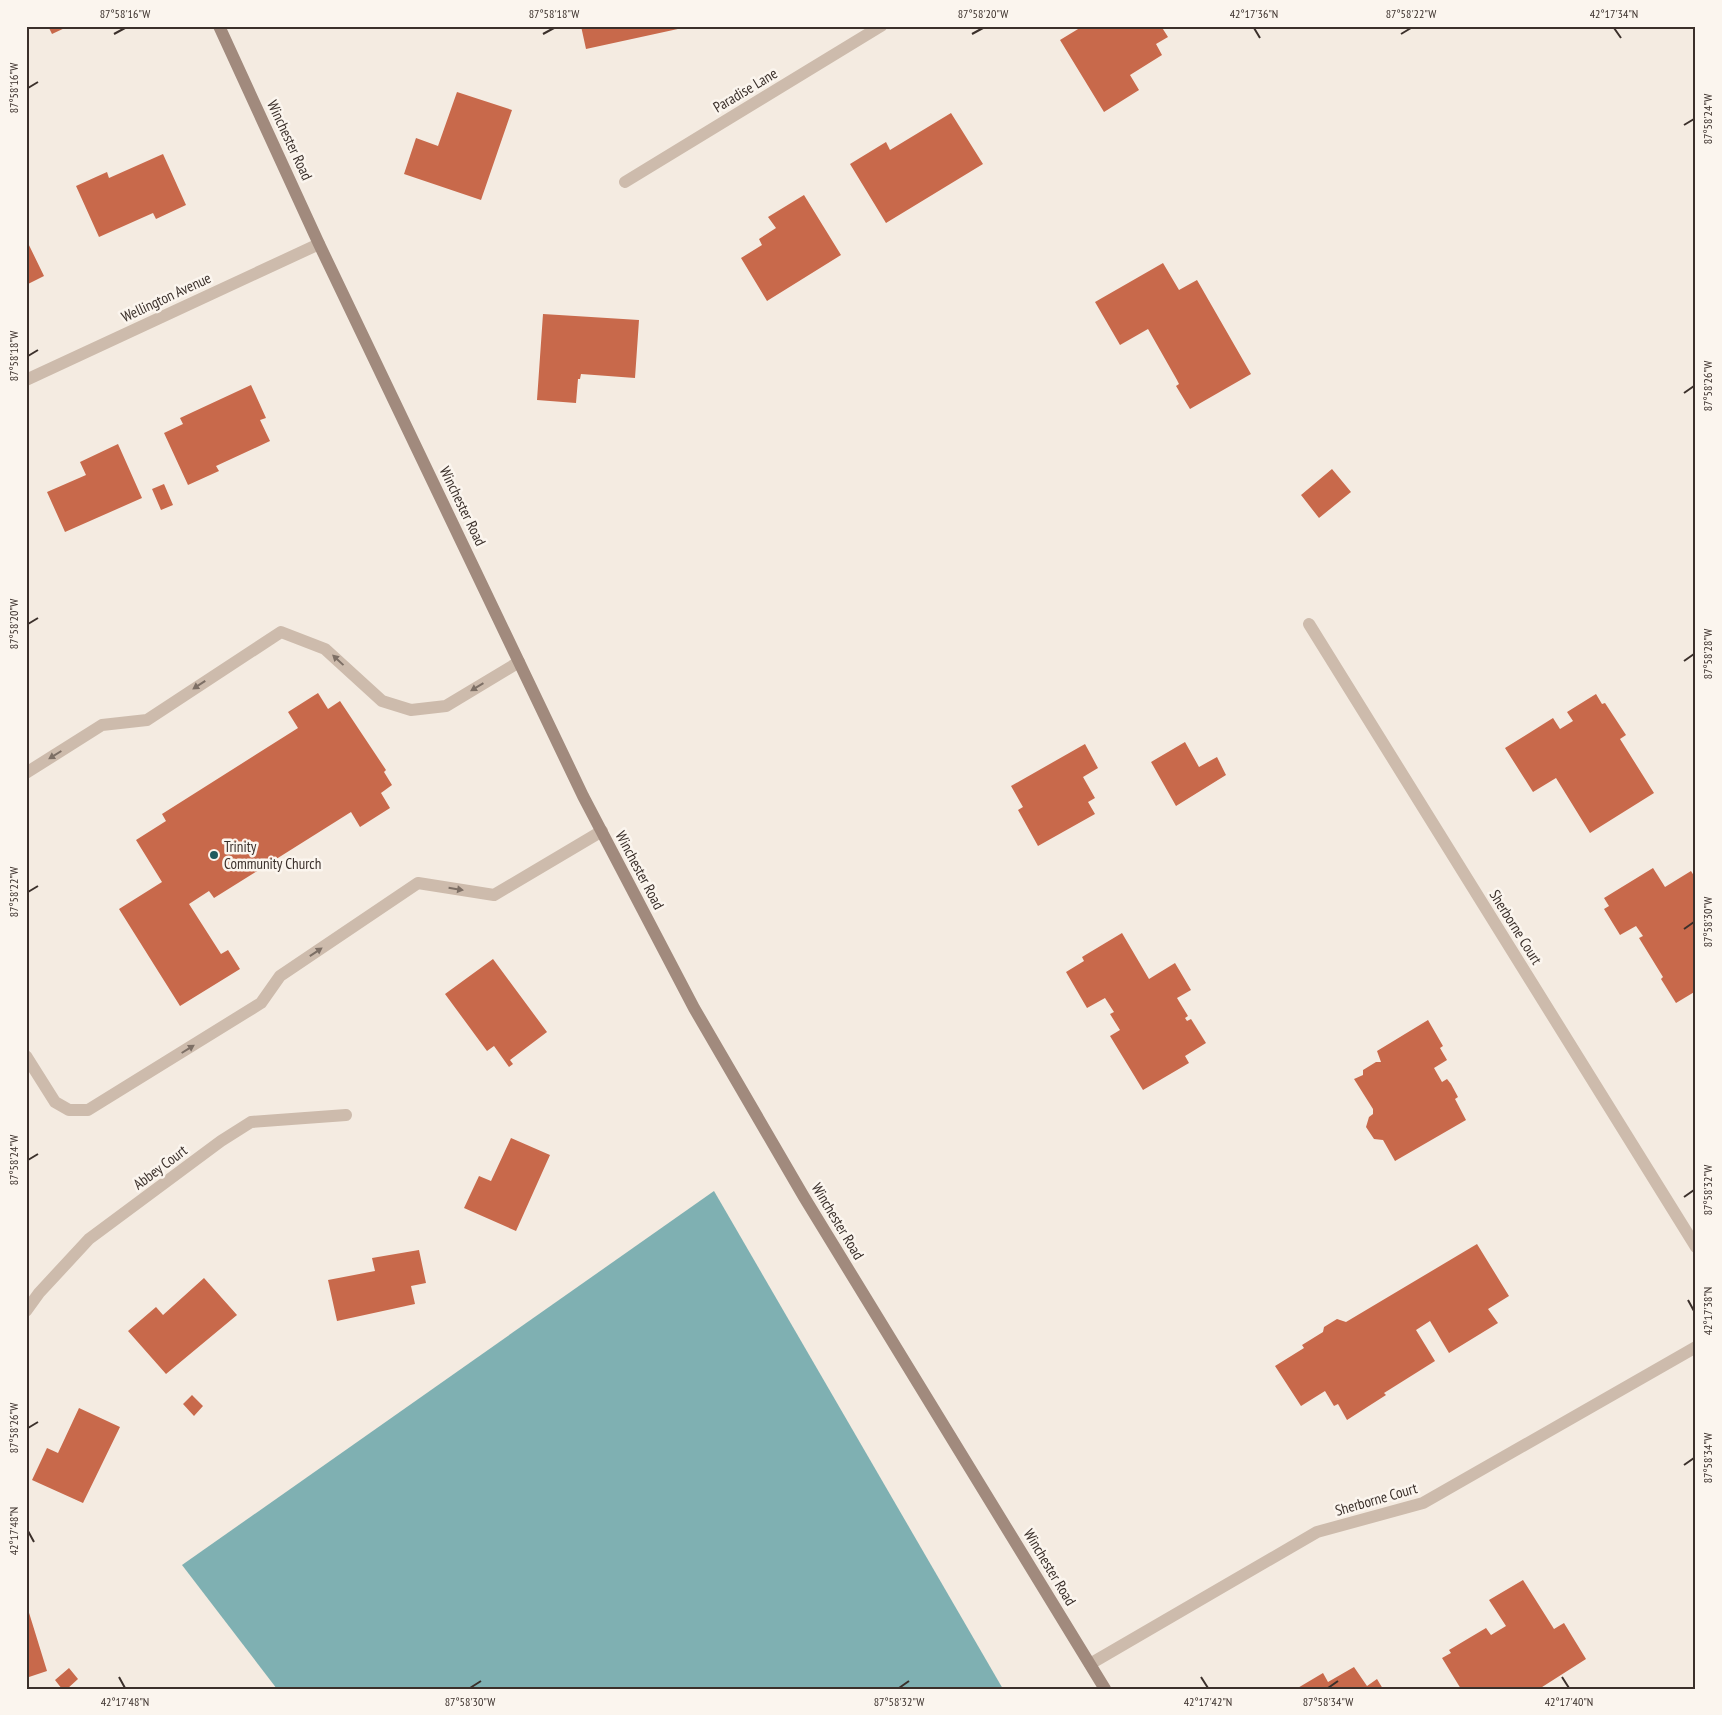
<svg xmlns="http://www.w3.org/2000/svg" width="1722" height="1715" font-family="'PT Sans Narrow',sans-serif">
	<rect width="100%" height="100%" fill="#f4ebe1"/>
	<path fill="#7fb0b2" d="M714,1191L1003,1689H277L182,1565Z"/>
	<path fill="#c8694b" d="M48,26H69L52,34Z
		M581,26H687V27L586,49Z
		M1083,26H1161L1168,37L1156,44L1162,55L1130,75L1139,90L1104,112L1060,40Z
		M457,92L512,110L481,200L404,174L416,138L438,146Z
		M951,113L983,164L886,223L850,164L886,142L890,150Z
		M163,154L186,205L156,219L153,213L99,237L76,186L107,172L109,178Z
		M804,195L841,255L767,301L741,258L762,245L759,239L776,228L768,217Z
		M26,239L44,276L26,285Z
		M1163,263L1179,290L1197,280L1251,374L1190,409L1176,386L1179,384L1177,380L1148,329L1120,345L1095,302Z
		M543,314L639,320L635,378L581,374L580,379H578L576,403L537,400Z
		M251,385L266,418L260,420L270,441L216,466L219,471L188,485L164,433L183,424L180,418Z
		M118,444L142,498L65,532L47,492L86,475L80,462Z
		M1332,469L1351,492L1319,518L1301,495Z
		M164,484L173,505L161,510L152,489Z
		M318,693L328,709L340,701L386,770L384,772L392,785L381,793L390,808L360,827L351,812L214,898L209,891L189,904L221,954L228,950L240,969L180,1006L119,909L162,882L136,840L166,821L162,814L298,728L288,712Z
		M1596,694L1602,704L1605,703L1626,735L1620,739L1654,793L1590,833L1556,778L1533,792L1505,748L1553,718L1560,729L1573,721L1567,712Z
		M1185,742L1199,767L1217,757L1226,775L1176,806L1151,762Z
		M1085,744L1098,768L1083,777L1095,798L1088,802L1095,814L1038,846L1018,810L1023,807L1011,786Z
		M1653,868L1665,887L1691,871L1696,879V991L1676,1003L1661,979L1663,977L1639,938L1643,936L1636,926L1620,935L1604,909L1609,906L1604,898Z
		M1122,933L1149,979L1175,963L1191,990L1177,998L1188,1016L1185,1018L1187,1021L1191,1019L1206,1043L1185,1056L1189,1063L1143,1090L1110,1036L1120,1030L1110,1014L1114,1012L1105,998L1087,1008L1066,972L1084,961L1082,957Z
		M493,959L547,1032L510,1060L513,1064L509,1067L494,1046L487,1051L445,994Z
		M1428,1020L1443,1046L1440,1048L1447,1060L1434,1068L1442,1082L1447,1079L1451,1084L1458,1097L1455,1099L1466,1120L1395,1161L1383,1140L1374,1139L1366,1127L1369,1117L1373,1114V1109L1354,1079L1363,1075V1070L1376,1062H1381L1377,1051Z
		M511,1138L550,1155L516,1231L464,1208L479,1176L491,1181Z
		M1477,1244L1509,1296L1488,1309L1498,1323L1449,1353L1430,1321L1416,1330L1435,1361L1384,1393L1386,1395L1347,1420L1338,1404L1334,1406L1325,1391L1301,1406L1275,1366L1304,1348L1302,1345L1323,1332L1324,1327L1337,1319L1346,1322Z
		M419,1250L426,1283L411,1286L415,1304L337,1321L328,1280L375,1271L372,1258Z
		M204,1278L237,1315L166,1374L128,1331L156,1307L163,1315Z
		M192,1395L203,1406L194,1416L183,1404Z
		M79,1408L120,1427L83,1503L32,1480L47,1448L58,1453Z
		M1523,1580L1554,1629L1564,1623L1586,1659L1539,1689H1461L1442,1658L1451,1653L1449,1650L1486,1628L1491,1635L1506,1626L1489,1600Z
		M26,1603L47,1671L26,1678Z
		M1354,1667L1367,1686L1377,1679L1383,1689H1296L1323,1673L1328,1682Z
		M69,1668L78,1679L67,1689H62L55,1680Z"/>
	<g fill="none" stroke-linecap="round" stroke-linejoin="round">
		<path stroke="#cdbbac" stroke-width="12" d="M26,773L102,725L147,720L281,632L325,649L382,701L411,710L446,706L519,662
			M26,1056L55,1102L69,1110H88L261,1003L280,976L418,883L494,895L602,831"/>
		<path stroke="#cdbbac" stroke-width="12" d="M625,182L881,26
			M26,380L319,244
			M1309,624L1696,1247
			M26,1311L39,1293L89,1239L221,1141L251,1122L346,1115
			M1090,1664L1317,1532L1423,1503L1696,1347"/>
		<path stroke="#a18a7d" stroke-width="12" d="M219,26L319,244L583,796L694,1008L804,1197L1105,1689"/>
	</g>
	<defs><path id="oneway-solid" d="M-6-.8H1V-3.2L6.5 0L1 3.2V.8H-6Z" transform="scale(1.25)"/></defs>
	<g fill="#7d6f65">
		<use href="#oneway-solid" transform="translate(338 660) rotate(-137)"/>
		<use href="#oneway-solid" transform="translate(199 685) rotate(147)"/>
		<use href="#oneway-solid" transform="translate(477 687) rotate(149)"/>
		<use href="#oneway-solid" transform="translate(55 755) rotate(148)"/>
		<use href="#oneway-solid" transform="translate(456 889) rotate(9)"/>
		<use href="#oneway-solid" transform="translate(316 952) rotate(-34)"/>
		<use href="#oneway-solid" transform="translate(188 1049) rotate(-32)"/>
	</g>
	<path fill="none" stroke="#3b302b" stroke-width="2" d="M1254,28L1260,38M1614,28L1621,38M114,34L125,28M543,34L554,28M972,34L983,28M1401,34L1411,28M28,88L38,82M1684,125L1694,119M28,356L38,350M1684,393L1694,386M28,624L38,618M1684,661L1694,654M28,892L38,886M1684,929L1694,922M28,1160L38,1154M1684,1197L1694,1190M1688,1300L1694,1311M28,1428L38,1422M1684,1465L1694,1458M28,1531L34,1542M119,1677L125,1688M1201,1677L1208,1688M1562,1677L1569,1688M470,1688L481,1681M899,1688L909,1681M1328,1688L1338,1681"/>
	<circle fill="#1f5a5e" stroke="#fbf5ee" stroke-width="2" cx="214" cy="855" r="5"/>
	<g text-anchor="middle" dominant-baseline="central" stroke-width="5" stroke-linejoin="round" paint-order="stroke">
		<g font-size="15" fill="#3b302b" stroke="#fbf5ee">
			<text transform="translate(745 90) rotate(-31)">Paradise Lane</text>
			<text transform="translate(290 140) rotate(65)">Winchester Road</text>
			<text transform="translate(166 297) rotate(-25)">Wellington Avenue</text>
			<text transform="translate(463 506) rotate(64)">Winchester Road</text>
			<text transform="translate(640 870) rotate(62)">Winchester Road</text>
			<text transform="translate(1516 927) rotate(58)">Sherborne Court</text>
			<text transform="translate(160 1167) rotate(-37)">Abbey Court</text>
			<text transform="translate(838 1221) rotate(59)">Winchester Road</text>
			<text transform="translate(1376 1499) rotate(-16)">Sherborne Court</text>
			<text transform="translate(1050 1567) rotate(59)">Winchester Road</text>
		</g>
		<g font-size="15" fill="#3b302b" stroke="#fbf5ee" text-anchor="start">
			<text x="224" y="846">Trinity<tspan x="224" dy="17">Community Church</tspan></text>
		</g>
	</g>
	<rect width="1722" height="1715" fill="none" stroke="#fbf5ee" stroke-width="55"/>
	<rect x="28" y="28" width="1666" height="1660" fill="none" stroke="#3b302b" stroke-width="2"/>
	<g font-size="12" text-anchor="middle" fill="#3b302b">
		<text x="125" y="18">87°58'16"W</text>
		<text x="554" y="18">87°58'18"W</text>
		<text x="983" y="18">87°58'20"W</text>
		<text x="1254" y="18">42°17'36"N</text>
		<text x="1411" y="18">87°58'22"W</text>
		<text x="1614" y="18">42°17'34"N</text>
		<text transform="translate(14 88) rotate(-90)" y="4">87°58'16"W</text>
		<text transform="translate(1708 119) rotate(-90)" y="4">87°58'24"W</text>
		<text transform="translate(14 356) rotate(-90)" y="4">87°58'18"W</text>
		<text transform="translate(1708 386) rotate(-90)" y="4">87°58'26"W</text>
		<text transform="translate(14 624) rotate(-90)" y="4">87°58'20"W</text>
		<text transform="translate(1708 654) rotate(-90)" y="4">87°58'28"W</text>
		<text transform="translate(14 892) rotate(-90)" y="4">87°58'22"W</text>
		<text transform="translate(1708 922) rotate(-90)" y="4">87°58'30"W</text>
		<text transform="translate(14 1160) rotate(-90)" y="4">87°58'24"W</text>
		<text transform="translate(1708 1190) rotate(-90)" y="4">87°58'32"W</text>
		<text transform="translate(1708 1311) rotate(-90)" y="4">42°17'38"N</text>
		<text transform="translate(14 1428) rotate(-90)" y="4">87°58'26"W</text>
		<text transform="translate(1708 1458) rotate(-90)" y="4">87°58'34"W</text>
		<text transform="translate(14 1531) rotate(-90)" y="4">42°17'48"N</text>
		<text x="125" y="1706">42°17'48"N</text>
		<text x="470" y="1706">87°58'30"W</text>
		<text x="899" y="1706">87°58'32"W</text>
		<text x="1208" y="1706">42°17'42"N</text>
		<text x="1328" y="1706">87°58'34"W</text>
		<text x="1569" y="1706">42°17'40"N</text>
	</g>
</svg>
